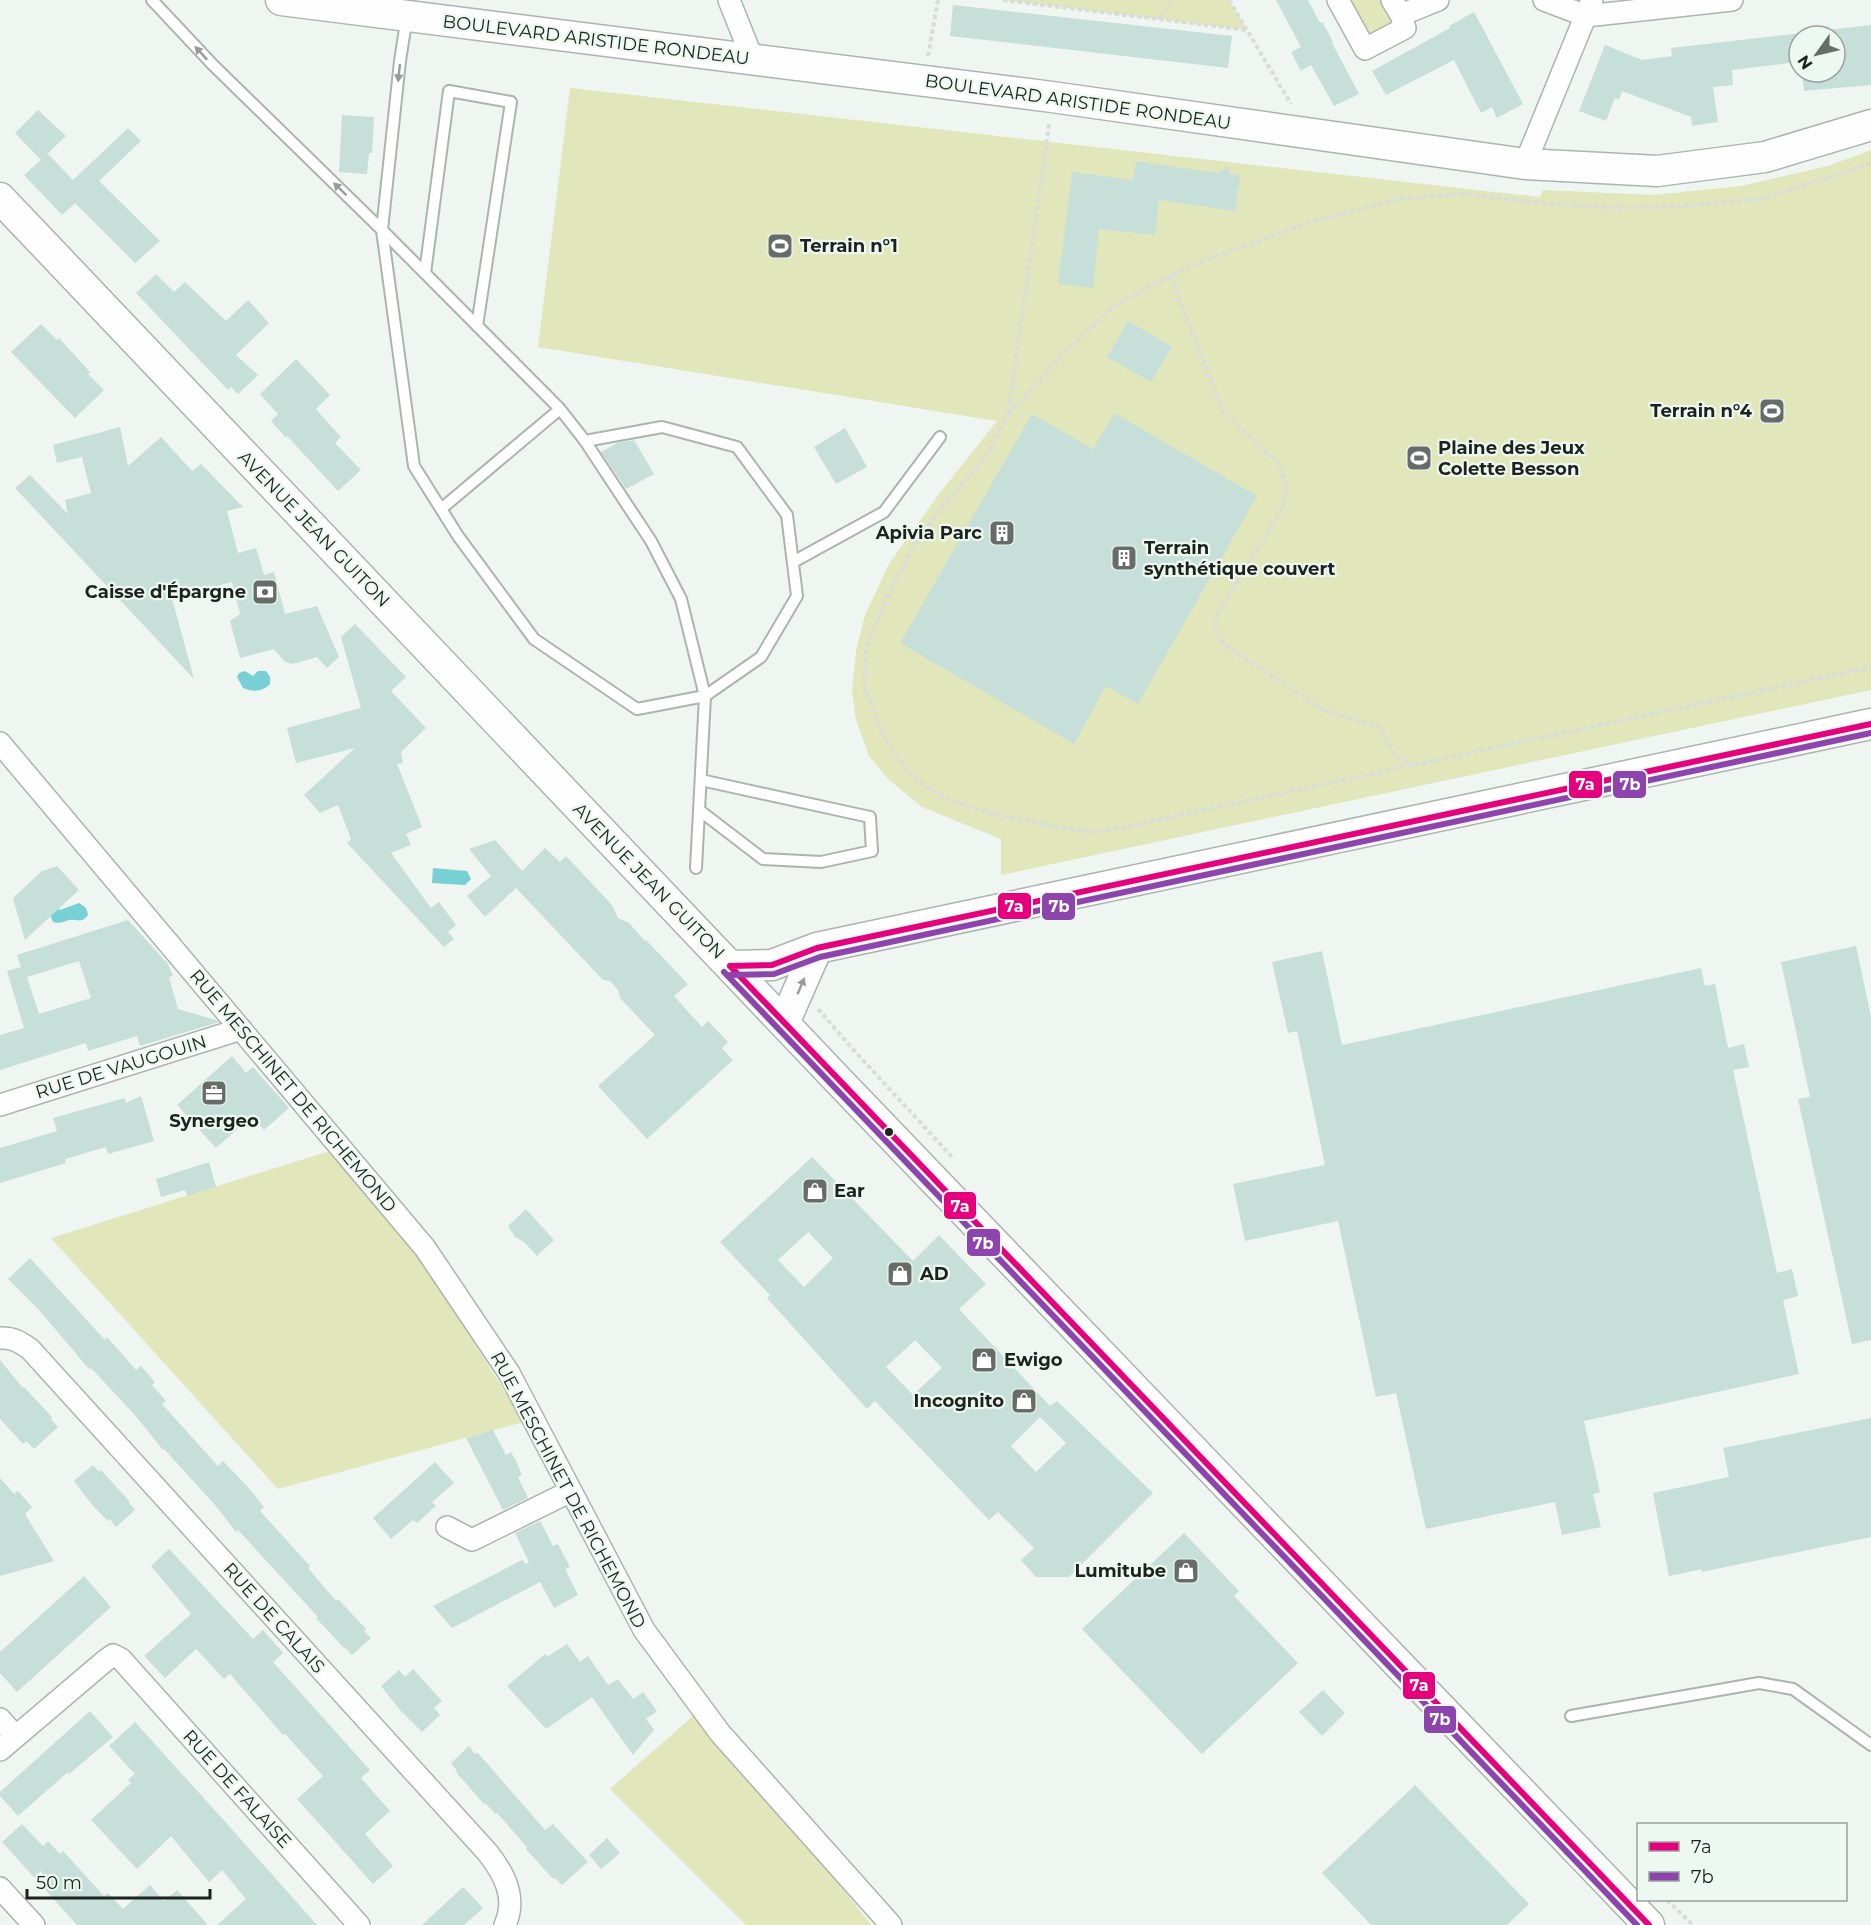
<svg xmlns="http://www.w3.org/2000/svg" width="1871" height="1925" font-family="Montserrat,sans-serif">
	<rect width="100%" height="100%" fill="#eff5f1"/>
	<path fill="#e1e6bb" d="M1004,0H1229L1247,30Z
		M1339,0H1390L1405,28L1365,49Z
		M570,88L1540,197L1543,190L1653,195L1741,186L1828,166L1871,150V690L1001,875V839L922,807L888,779L869,756L856,720L852,692L856,651L865,615L889,564L939,494L997,421L538,347Z
		M333,1150L422,1260L524,1422L278,1489L51,1238Z
		M702,1708L871,1925H746L610,1789Z"/>
	<path fill="#77d0d3" d="M245,671L253,676L258,671H266L270,677V684C262,692 253,692 243,688L237,677L239,673Z
		M433,868L467,871L471,879L465,885L432,883Z
		M79,903L86,908L88,915C81,924 78,919 69,920C62,922 60,924 53,922L50,915L57,907L60,910Z"/>
	<path fill="#c7dfd9" fill-rule="evenodd" d="M1276,0H1308L1320,23L1322,22L1328,32L1333,42L1332,43L1359,94L1334,106L1311,65L1301,71L1291,52L1301,47Z
		M953,5L1232,36L1228,68L950,36Z
		M1474,12L1523,104L1497,118L1492,107L1481,113L1454,60L1386,95L1372,71L1450,28L1449,26Z
		M1871,25V85L1804,91L1802,72H1835V36H1799V62L1732,70L1733,85L1713,87L1718,122L1692,126L1691,117L1622,91L1619,100L1615,98L1606,121L1579,111L1605,45L1642,60L1672,56L1671,48Z
		M38,110L66,136L45,156L48,154L73,180L128,128L141,141L99,181L160,241L135,263L75,203L62,215L24,175L41,160L15,133Z
		M342,115L374,117L372,153H369L367,174L339,172Z
		M1136,161L1217,173L1229,166V174L1240,176L1235,211L1159,200L1155,235L1099,229L1093,288L1058,284L1072,172L1133,180Z
		M156,274L174,292L185,282L226,321L248,300L269,323L236,355L258,375L238,394L231,387L228,390L136,293Z
		M1128,321L1172,347L1151,382L1107,357Z
		M41,324L57,340L59,338L70,350L90,372L88,374L104,390L75,418L11,352Z
		M296,359L330,395L316,409L341,437L335,443L361,470L338,491L287,436L286,438L271,421L278,414L260,394Z
		M1114,413L1257,496L1138,704L1106,686L1074,744L900,643L1032,414L1093,449Z
		M120,427L128,466L161,437L192,471L201,464L243,507L227,511L238,553L256,548L264,575L274,572L285,614L317,606L339,657L327,668L317,657L293,664L285,662L274,649L240,658L230,621L240,614L232,582L172,598L194,679L15,488L30,475L68,514L65,500L91,493L82,457L57,463L53,445Z
		M845,428L867,467L836,484L814,447Z
		M634,440L654,474L626,489L601,452L617,443Z
		M355,624L406,677L391,691L426,728L401,752L403,763L397,764L422,827L406,834L411,845L391,853L431,908L439,902L456,925L448,932L454,939L444,947L347,843L351,839L338,805L320,813L304,795L355,748L296,763L287,728L361,708L341,637Z
		M495,840L522,871L545,848L560,862L566,856L612,905L618,918L629,923L645,941L646,940L688,984L674,996L702,1027L708,1021L728,1042L722,1048L733,1060L647,1139L598,1086L655,1035L620,998L618,990L610,981L603,980L516,888L485,917L467,896L491,876L469,849Z
		M57,866L79,890L25,940L13,898L42,871Z
		M128,920L168,964L173,976L169,977L178,1009L216,1020L219,1022L140,1046L137,1036L88,1051L86,1043L0,1070V1035L24,1028L7,971L21,967L17,955ZM79,961L91,998L39,1014L27,977Z
		M1856,946L1871,1017V1340L1852,1344L1798,1099L1810,1097L1781,962Z
		M1322,951L1342,1045L1701,968L1705,986L1715,984L1728,1048L1744,1044L1749,1067L1733,1070L1777,1273L1792,1269L1798,1296L1783,1300L1799,1374L1584,1421L1600,1492L1593,1494L1601,1527L1562,1535L1555,1502L1426,1529L1396,1393L1376,1397L1338,1221L1245,1241L1233,1184L1325,1165L1297,1031L1288,1033L1272,962Z
		M232,1056L246,1073L253,1067L289,1108L264,1130L252,1116L216,1148L177,1105Z
		M141,1096L154,1141L108,1154L106,1147L65,1159L66,1163L0,1183V1148L57,1131L53,1118L125,1098L126,1103Z
		M812,1157L913,1261L939,1235L986,1284L959,1309L1050,1406L1057,1401L1153,1493L1069,1577H1036L1021,1560L1034,1548L998,1512L989,1520L875,1401L867,1409L767,1298L770,1295L720,1242ZM808,1232L833,1258L804,1287L778,1260ZM915,1340L942,1368L913,1395L886,1367ZM1040,1417L1066,1443L1036,1472L1011,1446Z
		M209,1162L216,1187L187,1196L185,1190L161,1197L156,1179Z
		M526,1209L554,1240L537,1256L524,1242L515,1237L508,1226Z
		M30,1258L105,1340L107,1337L136,1370L141,1366L155,1382L152,1385L166,1401L162,1404L218,1466L223,1461L246,1485L264,1507L260,1511L310,1566L308,1568L336,1601L338,1599L366,1629L364,1631L371,1638L352,1655L346,1648L345,1649L316,1618L318,1617L238,1530L236,1532L215,1505L164,1449L163,1450L134,1414L91,1368L89,1369L39,1310L8,1279Z
		M0,1360L23,1388L24,1387L52,1417L51,1419L58,1427L34,1449L26,1441L23,1444L0,1419Z
		M1871,1418V1537L1706,1571L1702,1572V1569L1669,1576L1653,1493L1729,1477L1723,1448Z
		M493,1430L506,1455L511,1452L517,1463L522,1475L518,1477L528,1498L503,1510L466,1438Z
		M435,1462L454,1483L432,1502L436,1506L417,1523L413,1520L391,1539L373,1518Z
		M93,1465L99,1472L101,1470L130,1502L129,1503L135,1510L116,1527L110,1519L108,1521L93,1506L74,1481Z
		M0,1478L14,1494L18,1491L32,1507L25,1514L54,1561L0,1576Z
		M540,1521L553,1546L558,1544L570,1567L565,1569L578,1595L554,1608L540,1582L452,1628L433,1606L522,1560L526,1564L529,1562L515,1533Z
		M1184,1533L1239,1591L1234,1596L1298,1663L1202,1754L1082,1629Z
		M169,1549L253,1639L263,1630L283,1653L273,1662L370,1770L361,1778L390,1811L365,1834L393,1866L373,1884L297,1799L323,1776L285,1734L283,1735L230,1674L224,1679L196,1649L165,1678L144,1656L191,1614L151,1566Z
		M84,1576L111,1607L17,1692L0,1673V1652Z
		M567,1644L580,1662L588,1656L608,1685L618,1679L633,1699L643,1692L657,1711L646,1719L654,1730L633,1755L592,1697L546,1729L507,1686L545,1654L547,1657Z
		M413,1669L442,1701L434,1708L440,1715L422,1732L400,1710L381,1686L399,1670L405,1677Z
		M1323,1690L1345,1713L1322,1736L1299,1712Z
		M90,1711L113,1737L69,1774L68,1772L18,1816L0,1796V1792Z
		M135,1722L229,1826L317,1925H217L246,1899L222,1870L209,1882L171,1836L137,1869L91,1820L131,1783L128,1780L135,1774L109,1746Z
		M469,1746L475,1754L478,1753L545,1830L553,1824L588,1862L562,1885L555,1878L553,1879L526,1849L527,1847L497,1813L496,1814L485,1803L484,1804L456,1772L457,1771L451,1763Z
		M1415,1785L1529,1904L1507,1925H1371L1322,1873Z
		M22,1824L43,1846L48,1841L60,1854L63,1851L104,1896L108,1893L123,1909L150,1885L164,1901L177,1890L208,1925H77L2,1842Z
		M607,1838L620,1853L601,1869L589,1855Z
		M463,1887L483,1908L464,1925H422Z"/>
	<g fill="none" stroke-linecap="round" stroke-linejoin="round">
		<g stroke="#aeb3b0" stroke-width="14">
			<path id="lane" d="M152,0L213,65L382,230L560,409L585,441L651,541L681,599L705,696L696,868
				M407,16L400,61L382,230L414,466L458,536L534,639L637,709L705,696L761,657L797,596L787,515L737,447L662,427L585,441
				M425,273L449,91L511,102L477,326
				M441,509L560,409
				M793,562L884,512L940,437
				M699,810L763,859L821,862L872,851L870,817L701,780
				M1571,1716L1759,1683L1793,1689L1871,1745"/>
		</g>
		<g stroke="#aeb3b0" stroke-width="24">
			<path id="street" d="M729,0L753,60
				M1338,0L1365,49L1405,28L1401,15L1392,0
				M1544,0L1586,16L1732,0
				M1401,15L1438,0
				M1525,164L1592,0
				M0,743L425,1248L509,1373L644,1630L720,1733L891,1925
				M0,1105L241,1029
				M0,1338C12,1337 20,1342 30,1349L488,1853C505,1875 517,1898 505,1925
				M447,1527L472,1540L571,1491
				M0,1719L15,1736
				M0,1750L106,1660L113,1655L121,1659L359,1925
				M0,1888L34,1925"/>
		</g>
		<g stroke="#aeb3b0" stroke-width="33">
			<path id="secondary" d="M281,0L1052,97L1525,164L1657,171L1765,157L1871,125
				M0,198L835,1077L1649,1925
				M730,966L772,965L817,948L1871,724
				M784,1023L817,948"/>
		</g>
		<path stroke="#dadcda" stroke-width="4" stroke-dasharray="4.5 3" stroke-linecap="butt" d="M1003,0L1247,30
			M1229,0L1291,104
			M1160,19L1172,0
			M928,56L938,0
			M1049,124L1008,415L985,458L942,507L913,547L885,602L866,648L864,685L877,722L891,749L908,771L927,788L952,801L988,813L1063,828L1094,832L1124,827L1871,667
			M1170,276L1223,412L1278,463L1286,485L1283,508L1215,617L1216,630L1225,645L1323,710L1379,727L1395,754L1412,765
			M1009,414L1058,359L1114,306L1185,268L1310,222L1399,199L1463,194L1531,202L1614,208L1684,206L1759,199L1823,180L1871,163
			M818,1009L850,1046L952,1157
			M1667,1900L1693,1925"/>
		<use href="#lane" stroke="#fdfefd" stroke-width="10"/>
		<use href="#street" stroke="#fdfefd" stroke-width="21"/>
		<use href="#secondary" stroke="#fdfefd" stroke-width="30"/>
		<g stroke="#ecf8f0" stroke-width="10">
			<path id="bus-1" d="M730,966L1649,1925
				M730,966L772,965L817,948L1871,724"/>
		</g>
		<g stroke="#ecf8f0" stroke-width="10">
			<path id="bus-2" d="M724,972L1637,1925
				M730,975L774,974L820,957L1871,733"/>
		</g>
		<use href="#bus-1" stroke="#e5007d" stroke-width="6"/>
		<use href="#bus-2" stroke="#8e44ad" stroke-width="6"/>
	</g>
	<defs><path id="oneway-solid" d="M-6-.8H1V-3.2L6.5 0L1 3.2V.8H-6Z" transform="scale(1.5)"/></defs>
	<g fill="#989b99">
		<use href="#oneway-solid" transform="translate(201 53) rotate(-133)"/>
		<use href="#oneway-solid" transform="translate(399 73) rotate(96)"/>
		<use href="#oneway-solid" transform="translate(340 189) rotate(-136)"/>
		<use href="#oneway-solid" transform="translate(801 986) rotate(-67)"/>
	</g>
	<defs>
		<g id="stadium-square" transform="scale(1.35)"><rect x="-9" y="-9" width="18" height="18" rx="4" fill="#666c68" stroke="#ecf8f0"/><path d="M0-5a6.5 5 0 1 0 0 10a6.5 5 0 1 0 0-10ZM-3.5-1.8h7v3.6h-7Z" fill="#fff"/></g>
		<g id="building-square" transform="scale(1.35)"><rect x="-9" y="-9" width="18" height="18" rx="4" fill="#666c68" stroke="#ecf8f0"/><path d="M-4-6H4V6H1V3H-1V6H-4ZM-2.5-4.3h1.7v1.8h-1.7ZM.8-4.3h1.7v1.8H.8ZM-2.5-1h1.7V.8h-1.7ZM.8-1h1.7V.8H.8Z" fill="#fff"/></g>
		<g id="bank-square" transform="scale(1.35)"><rect x="-9" y="-9" width="18" height="18" rx="4" fill="#666c68" stroke="#ecf8f0"/><path d="M-6-4H6V4H-6ZM0-2.3a2.3 2.3 0 1 0 0 4.6a2.3 2.3 0 1 0 0-4.6Z" fill="#fff"/></g>
		<g id="office-square" transform="scale(1.35)"><rect x="-9" y="-9" width="18" height="18" rx="4" fill="#666c68" stroke="#ecf8f0"/><path d="M-6-3h4V-5.5h4V-3h4V5H-6ZM-1-4.5V-3h2v-1.5ZM-6 0V1H6V0Z" fill="#fff"/></g>
		<g id="shop-square" transform="scale(1.35)"><rect x="-9" y="-9" width="18" height="18" rx="4" fill="#666c68" stroke="#ecf8f0"/><path d="M-5-2.5h2.3a2.7 3.5 0 0 1 5.4 0H5L5.5 6h-11ZM-1.5-2.5h3a1.5 2.3 0 0 0-3 0Z" fill="#fff"/></g>
	</defs>
	<g fill-rule="evenodd">
		<use href="#stadium-square" x="780" y="246"/>
		<use href="#stadium-square" x="1772" y="411"/>
		<use href="#stadium-square" x="1419" y="458"/>
		<use href="#building-square" x="1002" y="533"/>
		<use href="#building-square" x="1124" y="558"/>
		<use href="#bank-square" x="265" y="592"/>
		<use href="#office-square" x="214" y="1093"/>
		<use href="#shop-square" x="815" y="1191"/>
		<use href="#shop-square" x="900" y="1274"/>
		<use href="#shop-square" x="984" y="1360"/>
		<use href="#shop-square" x="1024" y="1401"/>
		<use href="#shop-square" x="1186" y="1571"/>
	</g>
	<circle fill="#1d221f" stroke="#ecf8f0" stroke-width="2" cx="889" cy="1132" r="5"/>
	<g text-anchor="middle" dominant-baseline="central" stroke-width="4.5" stroke-linejoin="round" paint-order="stroke">
		<g font-size="18" fill="#1d221f" stroke="#ecf8f0">
			<text transform="translate(596 40) rotate(7)">BOULEVARD ARISTIDE RONDEAU</text>
			<text transform="translate(1078 102) rotate(8)">BOULEVARD ARISTIDE RONDEAU</text>
			<text transform="translate(314 529) rotate(46)">AVENUE JEAN GUITON</text>
			<text transform="translate(649 881) rotate(46)">AVENUE JEAN GUITON</text>
			<text transform="translate(121 1067) rotate(-17)">RUE DE VAUGOUIN</text>
			<text transform="translate(293 1091) rotate(50)">RUE MESCHINET DE RICHEMOND</text>
			<text transform="translate(568 1490) rotate(62)">RUE MESCHINET DE RICHEMOND</text>
			<text transform="translate(274 1618) rotate(48)">RUE DE CALAIS</text>
			<text transform="translate(237 1789) rotate(48)">RUE DE FALAISE</text>
		</g>
		<g font-size="18" font-weight="bold" fill="#1d221f" stroke="#ecf8f0" text-anchor="start">
			<text x="800" y="246">Terrain n°1</text>
			<text x="1752" y="411" text-anchor="end">Terrain n°4</text>
			<text x="1438" y="448">Plaine des Jeux<tspan x="1438" dy="21">Colette Besson</tspan></text>
			<text x="982" y="533" text-anchor="end">Apivia Parc</text>
			<text x="1144" y="548">Terrain<tspan x="1144" dy="21">synthétique couvert</tspan></text>
			<text x="246" y="592" text-anchor="end">Caisse d'Épargne</text>
			<text x="214" y="1121" text-anchor="middle">Synergeo</text>
			<text x="834" y="1191">Ear</text>
			<text x="920" y="1274">AD</text>
			<text x="1004" y="1360">Ewigo</text>
			<text x="1004" y="1401" text-anchor="end">Incognito</text>
			<text x="1166" y="1571" text-anchor="end">Lumitube</text>
		</g>
	</g>
	<g stroke="#ecf8f0" stroke-width="2">
		<rect x="1612" y="770" width="35" height="29" rx="6" fill="#8e44ad"/>
		<rect x="1568" y="770" width="35" height="29" rx="6" fill="#e5007d"/>
		<rect x="997" y="892" width="35" height="28" rx="6" fill="#e5007d"/>
		<rect x="1041" y="892" width="35" height="29" rx="6" fill="#8e44ad"/>
		<rect x="943" y="1191" width="34" height="29" rx="6" fill="#e5007d"/>
		<rect x="966" y="1228" width="35" height="29" rx="6" fill="#8e44ad"/>
		<rect x="1402" y="1671" width="34" height="29" rx="6" fill="#e5007d"/>
		<rect x="1423" y="1705" width="34" height="29" rx="6" fill="#8e44ad"/>
	</g>
	<g font-size="16" text-anchor="middle" font-weight="bold" fill="#fff">
		<text x="1630" y="790">7b</text>
		<text x="1585" y="790">7a</text>
		<text x="1014" y="912">7a</text>
		<text x="1059" y="912">7b</text>
		<text x="960" y="1212">7a</text>
		<text x="983" y="1249">7b</text>
		<text x="1419" y="1691">7a</text>
		<text x="1440" y="1725">7b</text>
	</g>
	<rect x="1637" y="1823" width="210" height="78" fill="#ecf8f0" stroke="#99a29c" stroke-width="1.5"/>
	<rect x="1649" y="1842" width="30" height="9" fill="#e5007d" stroke="#99a29c" stroke-width="1.5"/>
	<text x="1691" y="1853" font-size="18" fill="#1d221f">7a</text>
	<rect x="1649" y="1872" width="30" height="9" fill="#8e44ad" stroke="#99a29c" stroke-width="1.5"/>
	<text x="1691" y="1883" font-size="18" fill="#1d221f">7b</text>
	<g transform="translate(1817 54) rotate(236)"><circle r="28" fill="#ecf8f0" stroke="#99a29c" stroke-width="1.5"/>
	<path d="M0-4.5L10 22L0 15L-10 22Z" fill="#666c68"/>
	<text y="-9" font-size="16" font-weight="bold" text-anchor="middle" fill="#1d221f">N</text>
	</g>
	<path d="M27 1889v9h183v-9" fill="none" stroke="#1d221f" stroke-width="3"/>
	<text x="36" y="1889" font-size="18" fill="#1d221f" stroke="#ecf8f0" stroke-width="4.5" paint-order="stroke">50 m</text>
</svg>
